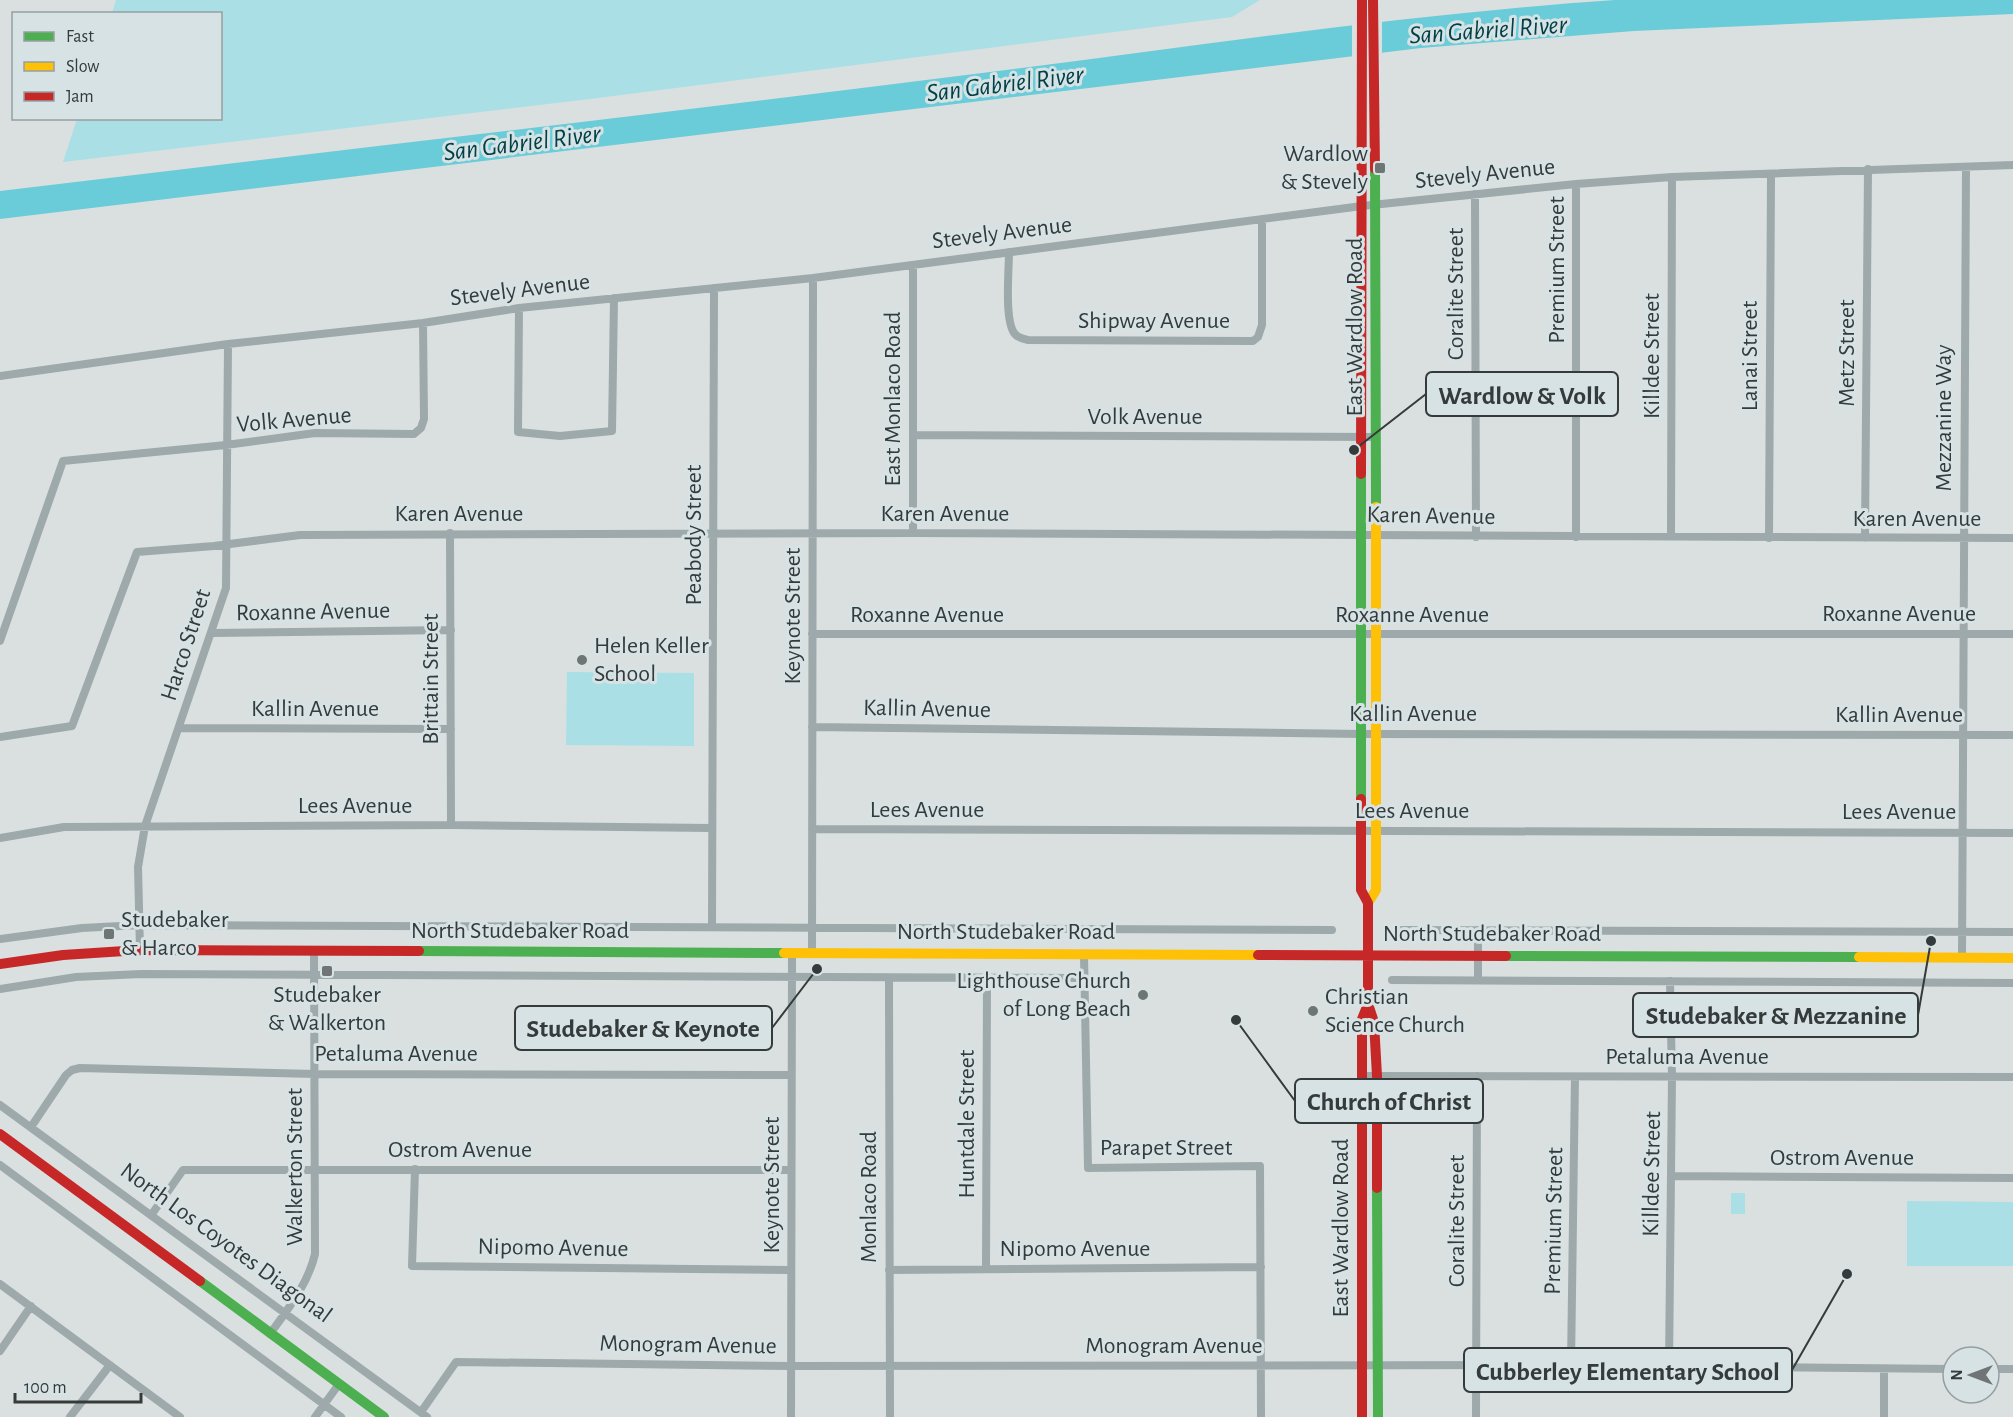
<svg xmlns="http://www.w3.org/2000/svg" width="2013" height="1417" font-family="'Alegreya Sans',sans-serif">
	<rect width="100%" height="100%" fill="#dae0e0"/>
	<path fill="#aadfe6" d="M116,0H1260L1232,17L590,99L63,162L77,119L220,118V14L112,13Z
		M567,672L694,673V746L566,745Z
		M1731,1193H1745V1214H1731Z
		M1907,1201L2013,1202V1266H1907Z"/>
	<path fill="#6accd8" d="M1615,0H2013V14L1634,31L1421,48L0,219V191C330,151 660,114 990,72C1198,46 1406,14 1615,0Z"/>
	<path fill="#dae0e0" d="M1382,19V56L1352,60V23Z"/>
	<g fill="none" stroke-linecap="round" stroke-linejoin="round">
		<path stroke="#9da9aa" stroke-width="8" d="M1576,184V537
			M1475,194L1476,537
			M1009,252C1009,270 1004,322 1015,334C1018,338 1024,339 1028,340L1253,341L1258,337L1262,325V219
			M519,308L518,432L560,436L612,431L614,298
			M0,376L228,344L423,323L519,308L813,278L1362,206L1576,184L1672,177L2013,165
			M913,435L1376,437
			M450,533L451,825
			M913,533V265
			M1671,536L1672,177
			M1769,538L1771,175
			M1865,538L1868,169
			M212,633L451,630
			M812,634H2013
			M0,641L63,461L226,445L315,433L414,434L421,428L424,419L423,323
			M812,727L1362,734L2013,735
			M179,728L451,729
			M0,737L72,726L137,552L214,546L300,535L913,533L2013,538
			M812,829L2013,833
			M0,838L64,827L451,825L711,828
			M712,927L714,288
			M1402,930L2013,932
			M1478,930V980
			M0,939L82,928L140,925L1332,930
			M140,950L138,867L145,826L226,588L228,344
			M812,953L813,278
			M1084,954L1088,1168L1260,1166L1261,1417
			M1962,958L1966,167
			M889,978L890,1417
			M1392,980L2013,983
			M0,989L76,977L141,974L1084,978
			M1362,1076L2013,1077
			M0,1105L427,1417
			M31,1127L66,1075L72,1070L80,1068L315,1074L791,1075
			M0,1165L341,1417
			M415,1169L412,1266L791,1270
			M1671,1176L2013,1178
			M152,1214L183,1170H791
			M986,1269L987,978
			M889,1270L1261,1267
			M0,1284L180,1417
			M270,1334C288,1309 308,1284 315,1254L314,951
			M0,1351L31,1306
			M1571,1365L1575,1077
			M1669,1367L1672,1077L1670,981
			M1989,1369H2013
			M421,1412L456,1362L791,1366L1571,1365L1953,1369
			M70,1417L110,1365
			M315,1417L339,1384
			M791,1417L792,953
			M1476,1417L1477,1076
			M1884,1417V1369"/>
		<path stroke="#4caf50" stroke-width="10" d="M1375,169L1376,507
			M1361,799V474
			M419,951L784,953
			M1506,956L1859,957
			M1377,1188L1378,1417
			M200,1281L384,1417"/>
		<path stroke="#ffc107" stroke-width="10" d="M1368,903L1376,890V507
			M784,953L1258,955
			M1859,957L2013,958"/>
		<path stroke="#c62828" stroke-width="10" d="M1373,0L1375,169
			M1361,474L1362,0
			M1361,799V890L1368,903V1004L1374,1022L1377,1076V1188
			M1258,955L1506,956
			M0,964L63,955L140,950L419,951
			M0,1134L200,1281
			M1362,1417V1019L1368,1004"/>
	</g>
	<g fill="#6f7475" stroke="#d6e2e4" stroke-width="2">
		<rect x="1374" y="162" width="12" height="12" rx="3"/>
		<circle cx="582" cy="660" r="6"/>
		<rect x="103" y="928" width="12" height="12" rx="3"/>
		<rect x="321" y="965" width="12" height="12" rx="3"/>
		<circle cx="1143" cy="995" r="6"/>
		<circle cx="1313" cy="1011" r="6"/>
	</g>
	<g text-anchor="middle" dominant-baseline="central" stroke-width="6" stroke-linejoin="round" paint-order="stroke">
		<g font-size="24" fill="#353a3b" stroke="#d6e2e4" text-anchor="start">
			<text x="1368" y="154" text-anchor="end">Wardlow<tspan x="1368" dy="28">&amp; Stevely</tspan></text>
			<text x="594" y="646">Helen Keller<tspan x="594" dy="28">School</tspan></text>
			<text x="121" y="920">Studebaker<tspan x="121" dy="28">&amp; Harco</tspan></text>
			<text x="1131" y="981" text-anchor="end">Lighthouse Church<tspan x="1131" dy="28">of Long Beach</tspan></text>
			<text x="327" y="995" text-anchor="middle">Studebaker<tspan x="327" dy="28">&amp; Walkerton</tspan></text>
			<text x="1325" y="997">Christian<tspan x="1325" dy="28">Science Church</tspan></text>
		</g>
		<g font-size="24" fill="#353a3b" stroke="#d6e2e4">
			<text transform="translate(1485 174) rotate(-6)">Stevely Avenue</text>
			<text transform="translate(1002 233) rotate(-7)">Stevely Avenue</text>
			<text transform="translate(1557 270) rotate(-90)">Premium Street</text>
			<text transform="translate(520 290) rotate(-7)">Stevely Avenue</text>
			<text transform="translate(1456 294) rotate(-90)">Coralite Street</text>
			<text x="1154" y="321">Shipway Avenue</text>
			<text transform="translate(1355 327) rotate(-90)">East Wardlow Road</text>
			<text transform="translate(1847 353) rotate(-90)">Metz Street</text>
			<text transform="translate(1652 356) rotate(-90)">Killdee Street</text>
			<text transform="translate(1750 356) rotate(-90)">Lanai Street</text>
			<text transform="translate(893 399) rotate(-90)">East Monlaco Road</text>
			<text x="1145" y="417">Volk Avenue</text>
			<text transform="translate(1944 418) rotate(-90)">Mezzanine Way</text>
			<text transform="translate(294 420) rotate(-5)">Volk Avenue</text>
			<text x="459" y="514">Karen Avenue</text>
			<text x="945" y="514">Karen Avenue</text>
			<text transform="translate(1431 516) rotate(1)">Karen Avenue</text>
			<text x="1917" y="519">Karen Avenue</text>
			<text transform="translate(694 535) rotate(-90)">Peabody Street</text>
			<text transform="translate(313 612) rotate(-1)">Roxanne Avenue</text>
			<text x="1899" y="614">Roxanne Avenue</text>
			<text x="927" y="615">Roxanne Avenue</text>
			<text x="1412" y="615">Roxanne Avenue</text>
			<text transform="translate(793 616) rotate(-90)">Keynote Street</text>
			<text transform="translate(186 645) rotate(-72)">Harco Street</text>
			<text transform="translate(431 679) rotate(-90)">Brittain Street</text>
			<text x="315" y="709">Kallin Avenue</text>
			<text transform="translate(927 709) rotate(1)">Kallin Avenue</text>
			<text x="1413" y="714">Kallin Avenue</text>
			<text x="1899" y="715">Kallin Avenue</text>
			<text x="355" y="806">Lees Avenue</text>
			<text x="927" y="810">Lees Avenue</text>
			<text x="1412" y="811">Lees Avenue</text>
			<text x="1899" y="812">Lees Avenue</text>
			<text x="520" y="931">North Studebaker Road</text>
			<text x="1006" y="932">North Studebaker Road</text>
			<text x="1492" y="934">North Studebaker Road</text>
			<text x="396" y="1054">Petaluma Avenue</text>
			<text x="1687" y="1057">Petaluma Avenue</text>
			<text transform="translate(967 1124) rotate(-90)">Huntdale Street</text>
			<text x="1166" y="1148">Parapet Street</text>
			<text x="460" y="1150">Ostrom Avenue</text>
			<text x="1842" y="1158">Ostrom Avenue</text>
			<text transform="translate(295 1167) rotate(-90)">Walkerton Street</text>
			<text transform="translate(1652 1174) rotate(-89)">Killdee Street</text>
			<text transform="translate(772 1185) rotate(-90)">Keynote Street</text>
			<text transform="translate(869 1197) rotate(-90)">Monlaco Road</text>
			<text transform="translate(1457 1221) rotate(-90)">Coralite Street</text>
			<text transform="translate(1554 1221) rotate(-89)">Premium Street</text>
			<text transform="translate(1341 1228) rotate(-90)">East Wardlow Road</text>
			<text transform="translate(226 1243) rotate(36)">North Los Coyotes Diagonal</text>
			<text transform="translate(553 1248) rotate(1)">Nipomo Avenue</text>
			<text x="1075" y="1249">Nipomo Avenue</text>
			<text transform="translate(688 1345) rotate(1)">Monogram Avenue</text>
			<text x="1174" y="1346">Monogram Avenue</text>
		</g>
		<g font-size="26" font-style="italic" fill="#004047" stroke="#d6e2e4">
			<text transform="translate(1488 30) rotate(-4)">San Gabriel River</text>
			<text transform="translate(1005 84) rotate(-7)">San Gabriel River</text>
			<text transform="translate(522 143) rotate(-7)">San Gabriel River</text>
		</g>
	</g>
	<path fill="none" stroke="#353a3b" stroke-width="2" d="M1354 450L1426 394M1931 941L1918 1015M817 969L772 1028M1236 1020L1295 1101M1847 1274L1792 1370"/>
	<g fill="#353a3b" stroke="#d6e2e4" stroke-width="2">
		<circle cx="1354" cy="450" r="6"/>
		<circle cx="1931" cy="941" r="6"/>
		<circle cx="817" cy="969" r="6"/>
		<circle cx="1236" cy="1020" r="6"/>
		<circle cx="1847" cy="1274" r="6"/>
	</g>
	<g fill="#d6e2e4" stroke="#353a3b" stroke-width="2">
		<rect x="1426" y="372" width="192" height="44" rx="6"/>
		<rect x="1633" y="993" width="285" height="44" rx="6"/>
		<rect x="515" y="1006" width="257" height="44" rx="6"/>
		<rect x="1295" y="1079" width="188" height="44" rx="6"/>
		<rect x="1464" y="1348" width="328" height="44" rx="6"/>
	</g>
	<g font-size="26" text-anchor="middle" font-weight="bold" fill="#353a3b">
		<text x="1522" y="404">Wardlow &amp; Volk</text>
		<text x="1776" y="1024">Studebaker &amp; Mezzanine</text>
		<text x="643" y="1037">Studebaker &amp; Keynote</text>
		<text x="1389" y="1110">Church of Christ</text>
		<text x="1628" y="1380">Cubberley Elementary School</text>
	</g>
	<rect x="12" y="12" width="210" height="108" fill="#d6e2e4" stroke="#969fa0" stroke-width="1.5"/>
	<rect x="24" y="32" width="30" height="9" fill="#4caf50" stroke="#969fa0" stroke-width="1.5"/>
	<text x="66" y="42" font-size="18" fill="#353a3b">Fast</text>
	<rect x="24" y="62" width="30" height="9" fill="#ffc107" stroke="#969fa0" stroke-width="1.5"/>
	<text x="66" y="72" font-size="18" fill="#353a3b">Slow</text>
	<rect x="24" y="92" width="30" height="9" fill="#c62828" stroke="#969fa0" stroke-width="1.5"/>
	<text x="66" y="102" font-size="18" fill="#353a3b">Jam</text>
	<g transform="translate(1971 1375) rotate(270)"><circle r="28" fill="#d6e2e4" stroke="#969fa0" stroke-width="1.5"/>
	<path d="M0-4.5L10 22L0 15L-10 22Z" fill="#6f7475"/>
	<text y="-9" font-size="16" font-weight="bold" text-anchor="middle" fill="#353a3b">N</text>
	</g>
	<path d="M15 1393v9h126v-9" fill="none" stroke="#353a3b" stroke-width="3"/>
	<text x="24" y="1393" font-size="18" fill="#353a3b" stroke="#d6e2e4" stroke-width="4.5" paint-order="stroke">100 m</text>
</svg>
